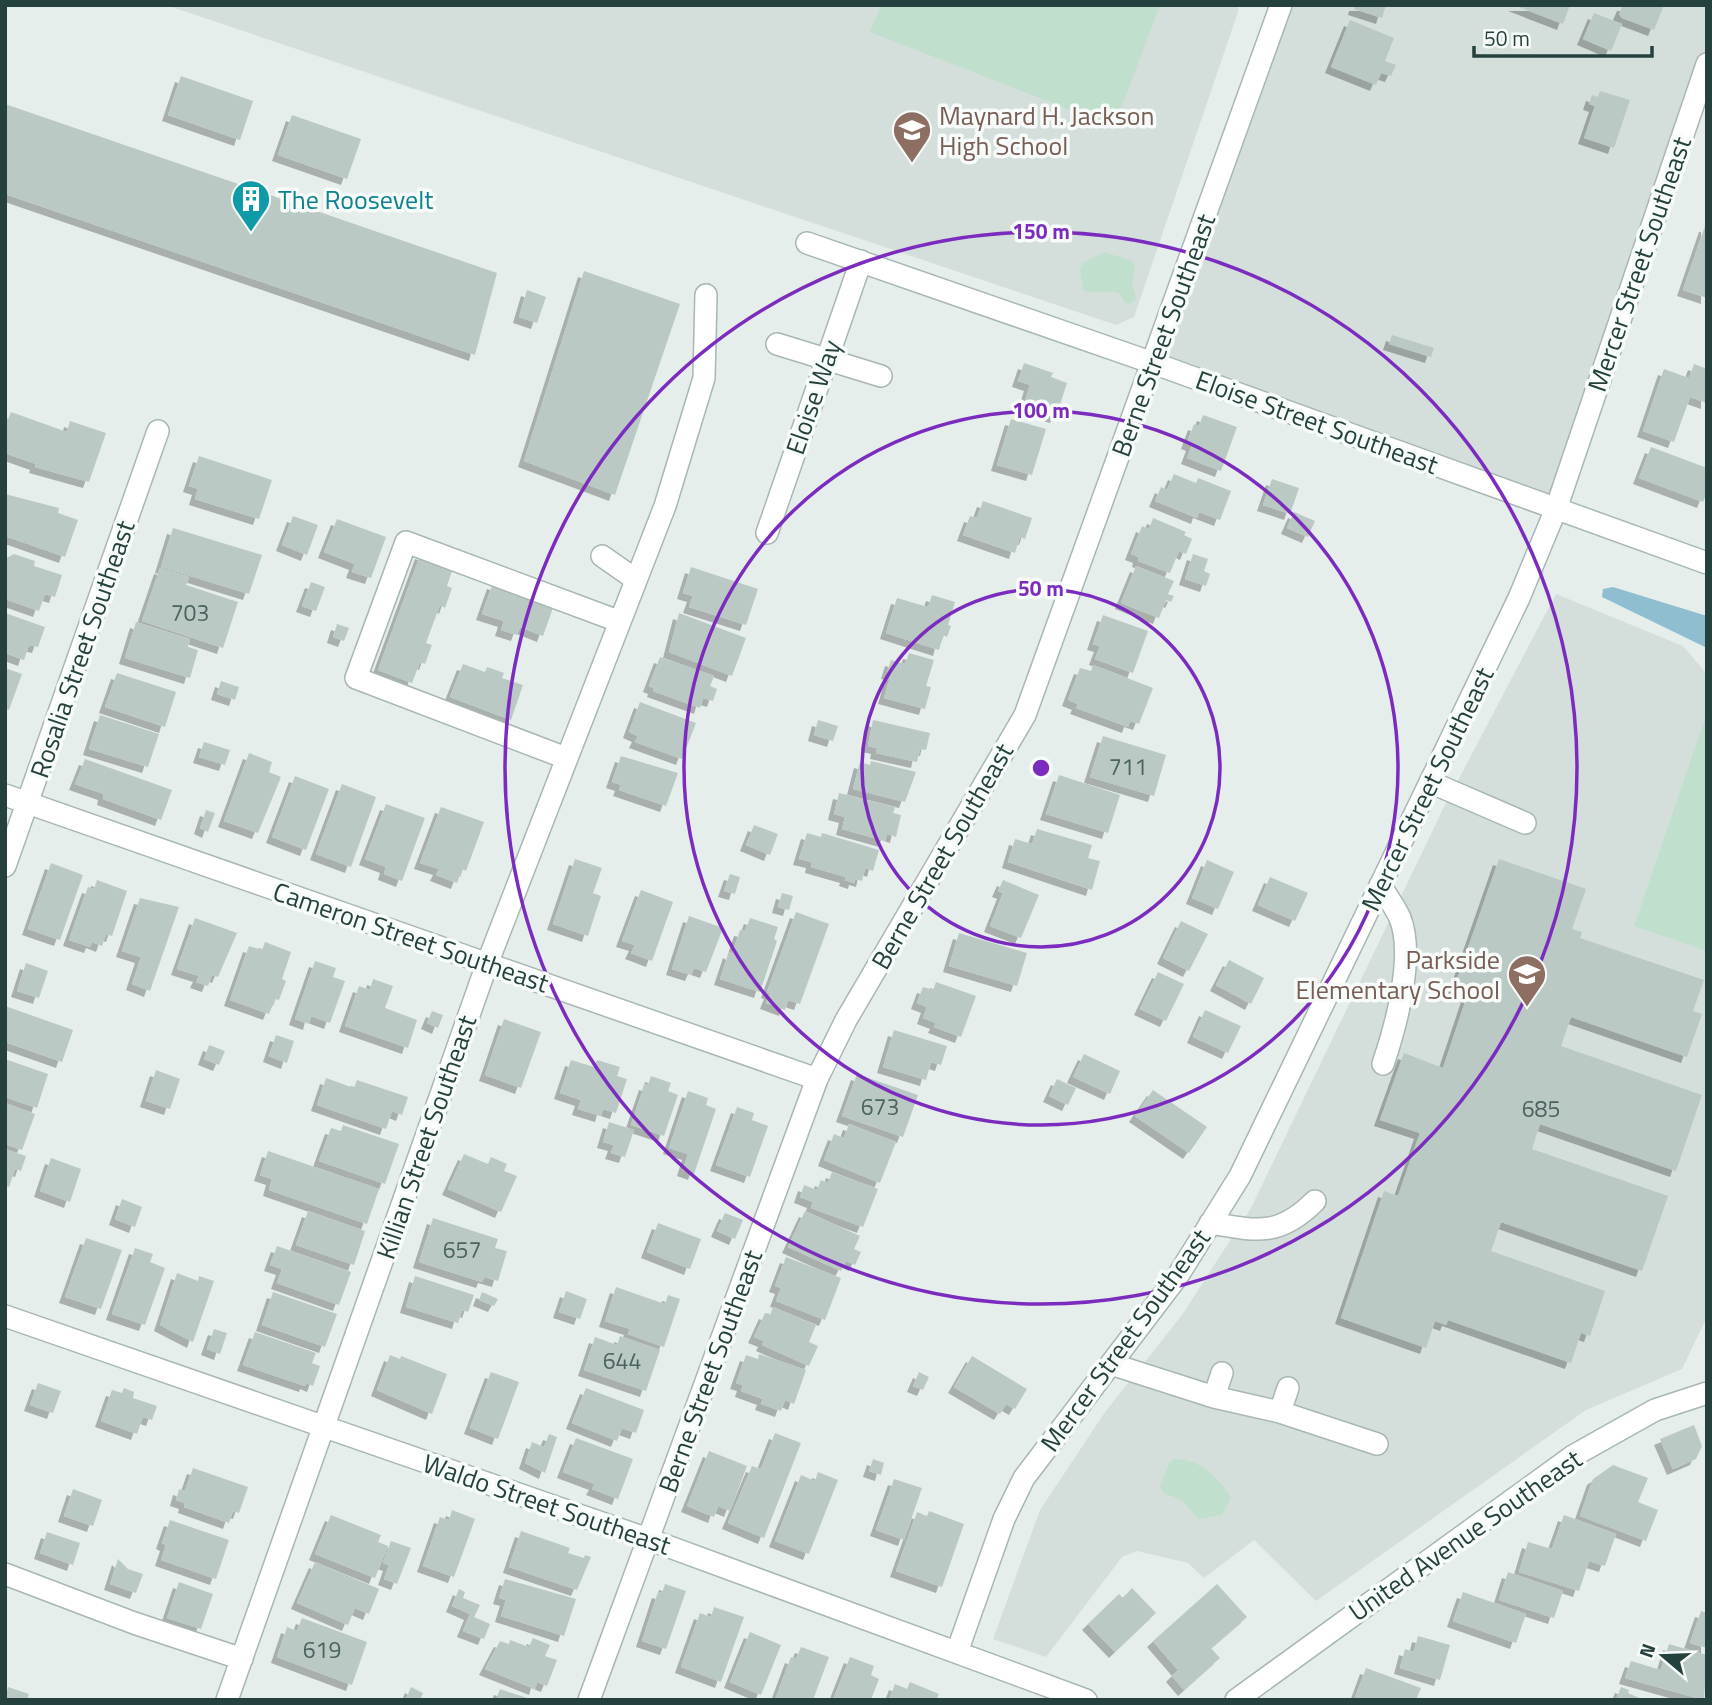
<svg xmlns="http://www.w3.org/2000/svg" width="1712" height="1705" font-family="'Titillium Web',sans-serif">
	<defs>
		<filter id="shadow"><feDropShadow dx="-6" dy="6" stdDeviation="0" flood-color="#0004"/></filter>
	</defs>
	<rect width="100%" height="100%" fill="#e6eeec"/>
	<path fill="#d4dedb" d="M166,5H1238V12L1134,317L1116,325Z
		M1277,5H1707V72L1557,509L1156,357Z
		M1556,594L1683,646L1707,674V1317L1682,1369L1586,1410L1316,1601L1254,1540L1204,1578L1188,1563L1137,1551L1122,1557L1046,1657L993,1639L1040,1510L1105,1412L1182,1315L1251,1208L1444,807Z"/>
	<path fill="#c0dfcc" d="M881,5H1160L1114,127L870,32Z
		M1104,252L1132,261L1135,266L1132,283L1136,299L1130,304L1125,303L1119,293C1107,289 1093,296 1083,290L1080,269L1083,263Z
		M1707,713V951L1634,926Z
		M1175,1459C1200,1459 1219,1478 1231,1498L1222,1515L1198,1519L1182,1500L1164,1493L1160,1487L1169,1463Z"/>
	<path fill="#90bed1" d="M1613,587L1707,616V648L1602,597L1603,589Z"/>
	<path fill="#bbc9c5" filter="url(#shadow)" d="M1355,5H1386L1382,18L1354,9Z
		M1514,5H1570L1563,24Z
		M1623,5H1664L1654,30L1622,18L1619,14Z
		M1594,13L1622,24L1611,51L1583,39Z
		M1350,20L1394,38L1385,61L1396,65L1391,76L1381,73L1376,85L1331,67Z
		M181,76L253,101L240,140L168,115Z
		M1600,91L1630,100L1614,148L1584,138L1595,106L1589,104L1592,95L1598,97Z
		M5,104L497,273L475,355L5,194Z
		M292,115L361,139L347,179L278,155Z
		M1705,226H1707V298L1683,290Z
		M584,271L680,304L615,495L524,461Z
		M527,290L546,297L537,323L519,317Z
		M1392,335L1434,348L1431,357L1389,344Z
		M1024,363L1053,373L1051,377L1067,383L1056,417L1023,407L1030,385L1018,381Z
		M1694,364L1707,369V403L1690,397L1674,442L1643,431L1664,369L1689,378Z
		M11,412L67,432L70,421L106,433L89,482L35,467L36,464L5,453V427Z
		M1203,415L1237,427L1221,471L1187,458L1192,445L1187,443L1194,424L1199,426Z
		M1011,419L1046,429L1032,475L997,465Z
		M1651,447L1707,468V492L1703,502L1639,478Z
		M199,456L272,480L259,519L195,499L198,489L189,486Z
		M1174,474L1196,483L1198,478L1231,491L1220,520L1199,512L1197,518L1155,501L1161,487L1167,490Z
		M1272,479L1299,488L1290,514L1263,505Z
		M5,494L59,508L58,513L78,520L65,557L5,536Z
		M983,501L1032,518L1025,539L1020,537L1015,553L963,535L970,516L977,518Z
		M1294,512L1315,521L1308,537L1287,528Z
		M293,516L318,525L307,555L282,545Z
		M1153,518L1186,532L1184,535L1192,539L1186,554L1179,551L1170,573L1138,561L1139,557L1131,554L1142,526L1149,529Z
		M337,519L386,537L371,578L352,572L355,564L324,552Z
		M173,528L262,555L249,594L161,567Z
		M421,553L454,565L447,586L452,588L445,608L440,605L426,643L432,645L425,664L420,662L412,683L378,670Z
		M14,554L35,561L34,566L62,575L55,597L45,594L39,611L5,599V559Z
		M1193,554L1208,559L1204,571L1210,574L1206,586L1185,579Z
		M1136,566L1174,581L1168,594L1174,596L1171,602L1166,600L1159,618L1121,603Z
		M691,567L758,589L746,625L689,607L693,596L683,593Z
		M160,568L189,577L186,585L238,602L223,648L142,621Z
		M311,582L325,587L316,611L302,606Z
		M493,583L554,605L543,636L520,627L517,635L501,630L504,621L482,614Z
		M932,595L955,602L948,625L951,626L947,637L943,635L939,650L886,633L897,598L928,607Z
		M5,613L45,627L38,647L29,645L24,660L5,653Z
		M679,613L746,638L732,676L669,652Z
		M1103,615L1148,631L1133,673L1095,659L1100,646L1093,644Z
		M136,622L190,639L188,647L198,650L190,678L125,658Z
		M337,624L349,628L344,641L333,637Z
		M909,653L934,660L926,686L931,687L925,709L884,698L891,674L887,673L891,660L905,664Z
		M660,657L714,676L710,686L717,689L713,701L703,698L700,708L653,691L654,688L649,686Z
		M463,664L485,672L487,667L493,669L504,673L502,678L523,685L511,720L450,697Z
		M1093,665L1153,688L1139,724L1130,721L1128,727L1076,708L1078,704L1068,700L1080,668L1091,671Z
		M5,668L22,674L9,710L5,709Z
		M117,673L176,692L165,727L105,707Z
		M221,681L239,687L235,700L217,694Z
		M640,702L696,723L682,759L635,742L638,736L629,732Z
		M100,715L159,734L148,767L89,749Z
		M818,720L838,726L833,741L814,735Z
		M873,720L930,733L926,750L920,749L917,762L876,753L877,748L868,746Z
		M1103,736L1166,755L1154,796L1090,777Z
		M204,742L230,750L225,765L199,757Z
		M249,753L272,762L269,772L281,777L258,833L224,821Z
		M621,756L678,773L666,806L619,790L621,785L612,782Z
		M85,759L172,790L161,820L103,799L104,794L75,784Z
		M871,761L916,772L905,802L853,789L860,762L870,765Z
		M1059,775L1120,795L1108,833L1046,814Z
		M295,776L329,789L306,850L272,837Z
		M342,784L376,797L351,867L316,854Z
		M839,793L895,807L893,813L901,815L896,837L887,834L885,841L842,829L845,817L834,814Z
		M386,804L425,818L402,881L384,874L386,867L365,859Z
		M441,807L484,822L466,871L462,869L457,883L436,875L439,869L420,863Z
		M206,810L215,813L208,832L200,828Z
		M754,825L778,834L770,855L746,845Z
		M1037,829L1092,845L1088,858L1100,861L1092,890L1008,862L1015,839L1032,844Z
		M807,833L821,837L822,833L879,850L873,871L865,868L862,881L855,879L854,883L845,880L846,877L811,867L812,862L799,859Z
		M575,859L602,868L593,893L601,896L588,936L553,924Z
		M1499,859L1586,889L1572,929L1582,932L1580,938L1704,980L1693,1011L1702,1014L1687,1057L1571,1017L1561,1046L1702,1095L1676,1171L1540,1124L1532,1149L1668,1196L1642,1271L1501,1222L1491,1251L1605,1291L1590,1336L1581,1333L1571,1363L1448,1320L1446,1325L1435,1321L1426,1348L1341,1318L1384,1191L1398,1196L1420,1133L1380,1120L1404,1053L1443,1068L1468,993L1454,988Z
		M1207,860L1234,872L1218,909L1192,898Z
		M51,863L83,875L60,940L28,929Z
		M730,874L740,877L735,894L724,891Z
		M1270,877L1308,893L1295,921L1258,905Z
		M97,880L127,891L112,936L106,934L102,946L92,942L90,947L69,940L88,887L94,889Z
		M1003,880L1039,895L1021,938L990,926L1003,893L998,891Z
		M641,890L673,902L652,961L631,953L635,945L622,941Z
		M782,893L793,896L789,910L778,907Z
		M140,898L179,907L150,991L132,984L141,957L122,951Z
		M796,912L829,924L800,1004L788,1000L785,1010L766,1003L770,993L767,992Z
		M689,916L723,928L706,972L694,968L691,975L672,969Z
		M195,918L237,933L218,977L212,975L208,986L196,982L199,976L177,969Z
		M750,918L778,927L774,939L777,941L760,992L720,979L729,952L732,954L740,930L745,931Z
		M1181,921L1208,934L1189,971L1163,958Z
		M959,933L1027,953L1017,986L949,966Z
		M265,942L291,952L282,979L286,981L279,1000L275,999L269,1014L230,1000L249,946L262,950Z
		M1229,960L1264,978L1251,1004L1216,985Z
		M315,961L336,968L333,977L345,981L330,1023L311,1016L309,1024L295,1019Z
		M26,963L48,971L39,998L17,991Z
		M1158,972L1184,984L1166,1021L1140,1009Z
		M373,979L393,986L385,1008L417,1020L408,1048L345,1026L359,986L370,990Z
		M936,982L976,996L961,1037L934,1027L936,1023L923,1018L927,1007L917,1003L923,987L933,990Z
		M5,1006L73,1030L62,1062L5,1042Z
		M1205,1010L1241,1026L1228,1053L1193,1037Z
		M432,1011L443,1015L438,1028L427,1023Z
		M504,1019L541,1032L521,1088L485,1075Z
		M894,1030L947,1046L941,1065L931,1062L926,1080L883,1067Z
		M276,1035L294,1041L287,1063L269,1056Z
		M209,1045L225,1051L219,1065L204,1059Z
		M1084,1054L1120,1071L1110,1094L1073,1077Z
		M5,1059L48,1074L37,1108L5,1097Z
		M571,1060L594,1067L597,1060L620,1067L617,1076L627,1079L616,1113L603,1109L601,1116L578,1109L581,1100L560,1093Z
		M156,1070L180,1079L170,1109L146,1101Z
		M857,1074L918,1095L903,1137L842,1116Z
		M651,1076L671,1083L668,1091L678,1095L664,1136L631,1125L645,1084L648,1085Z
		M326,1078L354,1088L357,1080L408,1097L402,1115L392,1111L386,1129L317,1105Z
		M1057,1079L1076,1088L1068,1105L1049,1096Z
		M1153,1090L1207,1127L1189,1153L1135,1116Z
		M688,1091L708,1098L706,1105L716,1109L694,1174L683,1170L688,1154L669,1148Z
		M5,1103L35,1114L22,1150L5,1144Z
		M737,1107L754,1113L752,1120L768,1126L750,1177L716,1165Z
		M609,1122L634,1130L625,1157L611,1153L614,1145L603,1142Z
		M849,1124L896,1142L880,1183L824,1160L834,1134L844,1138Z
		M343,1125L399,1144L385,1184L319,1161L331,1128L341,1131Z
		M5,1149L26,1156L21,1171L15,1169L9,1187L5,1185Z
		M268,1151L379,1189L367,1224L269,1190L272,1179L260,1175Z
		M464,1154L488,1164L491,1157L507,1164L504,1171L517,1176L501,1212L448,1189Z
		M51,1158L81,1169L70,1202L40,1191Z
		M832,1172L878,1189L863,1227L811,1208L813,1202L800,1197L804,1185L817,1190L821,1180L828,1183Z
		M122,1199L142,1207L135,1227L115,1219Z
		M308,1211L365,1231L354,1265L296,1245Z
		M805,1211L860,1236L854,1249L861,1252L855,1265L846,1261L841,1271L788,1247Z
		M725,1213L743,1220L735,1239L717,1231Z
		M433,1218L498,1239L495,1248L507,1251L498,1281L484,1277L482,1282L419,1262Z
		M658,1223L701,1239L690,1269L647,1252Z
		M86,1238L122,1250L101,1309L65,1297Z
		M277,1246L351,1272L339,1305L277,1283L282,1269L270,1265Z
		M135,1248L153,1254L150,1262L165,1268L145,1325L112,1314Z
		M786,1257L841,1278L825,1320L776,1301L781,1288L775,1286Z
		M177,1273L198,1281L199,1276L214,1281L193,1342L160,1325Z
		M415,1276L474,1295L468,1312L462,1310L458,1323L406,1307Z
		M616,1287L665,1304L668,1295L680,1299L664,1347L628,1334L630,1329L605,1321Z
		M566,1291L587,1299L580,1319L559,1312Z
		M273,1292L337,1314L325,1347L262,1325Z
		M482,1292L498,1299L494,1306L479,1300Z
		M773,1307L816,1325L809,1342L818,1346L809,1366L762,1345L764,1341L754,1337L765,1313L770,1315Z
		M214,1329L227,1333L220,1354L207,1349Z
		M255,1332L316,1353L312,1363L320,1366L313,1386L306,1383L305,1386L243,1365Z
		M620,1336L660,1350L646,1391L584,1370L595,1337L617,1345Z
		M759,1354L806,1370L794,1404L785,1400L781,1411L761,1404L763,1399L741,1391L743,1385L736,1383L746,1355L758,1359Z
		M390,1355L400,1359L401,1356L447,1374L432,1414L377,1390Z
		M972,1356L1027,1389L1015,1409L1006,1404L1000,1414L954,1387Z
		M491,1372L519,1382L498,1439L470,1428Z
		M919,1372L929,1377L923,1390L913,1386Z
		M38,1383L61,1391L53,1413L30,1405Z
		M124,1388L134,1392L133,1398L157,1406L152,1420L143,1417L137,1434L101,1421L112,1390L122,1393Z
		M586,1388L644,1410L636,1433L622,1428L617,1441L572,1423Z
		M1694,1425L1702,1446L1696,1459L1673,1469L1660,1439Z
		M775,1433L801,1443L764,1538L728,1523L752,1466L761,1469Z
		M549,1434L557,1437L545,1473L525,1463L532,1442L544,1447Z
		M576,1438L633,1459L618,1499L592,1489L595,1484L563,1472Z
		M709,1451L747,1466L730,1511L718,1506L714,1517L687,1506Z
		M873,1459L884,1463L881,1475L869,1471Z
		M1613,1465L1648,1478L1638,1502L1658,1510L1646,1541L1580,1516L1593,1479Z
		M193,1468L248,1487L239,1513L233,1511L229,1523L184,1507L185,1503L176,1500L179,1489L185,1491Z
		M818,1472L838,1480L809,1554L775,1541L801,1475L815,1481Z
		M894,1479L922,1488L904,1540L876,1530Z
		M73,1489L102,1500L93,1526L64,1516Z
		M452,1510L475,1519L454,1577L423,1566L440,1517L449,1520Z
		M929,1511L964,1524L942,1587L896,1571L917,1512L927,1516Z
		M331,1515L381,1535L378,1542L388,1546L375,1578L315,1554Z
		M1564,1515L1616,1534L1605,1566L1589,1561L1579,1591L1519,1572L1528,1542L1552,1549Z
		M170,1520L229,1540L216,1579L161,1560L166,1545L162,1543Z
		M521,1531L570,1548L568,1553L584,1558L585,1555L591,1557L577,1590L509,1567Z
		M47,1532L80,1543L73,1565L40,1553Z
		M391,1541L411,1548L397,1584L384,1579L389,1565L383,1563Z
		M118,1559L128,1569L143,1574L136,1593L110,1584Z
		M315,1562L379,1589L369,1614L355,1608L348,1625L297,1603Z
		M1508,1572L1563,1591L1554,1618L1499,1600Z
		M505,1579L576,1599L564,1636L501,1616L506,1600L499,1598Z
		M179,1582L213,1594L201,1629L167,1618Z
		M665,1584L686,1591L666,1649L642,1641L658,1592L662,1593Z
		M1217,1584L1247,1617L1211,1648L1220,1658L1184,1690L1172,1676L1178,1670L1153,1641Z
		M1132,1588L1156,1613L1115,1652L1088,1624L1119,1594L1123,1598Z
		M459,1589L465,1592L463,1598L480,1605L474,1617L490,1624L484,1639L463,1631L470,1614L452,1606Z
		M1463,1592L1526,1614L1516,1643L1453,1621Z
		M714,1607L744,1617L721,1682L681,1667L700,1613L711,1617Z
		M1701,1611L1707,1613V1648L1690,1643Z
		M302,1618L367,1642L352,1685L277,1657L287,1627L297,1631Z
		M750,1632L781,1645L761,1695L730,1682Z
		M1418,1636L1450,1645L1440,1680L1400,1668L1405,1649L1414,1652Z
		M533,1638L550,1645L545,1656L557,1660L547,1686L537,1682L535,1689L485,1669L500,1641L509,1644L510,1640L529,1647Z
		M1669,1644L1707,1655L1704,1700L1625,1678L1631,1661L1661,1670Z
		M801,1647L829,1657L813,1700H775L791,1657L796,1659Z
		M850,1657L874,1666L871,1675L879,1679L871,1700H833Z
		M1366,1668L1421,1688L1416,1700L1355,1698Z
		M910,1682L939,1694L936,1700H889L895,1684L907,1689Z
		M8,1687L29,1694L27,1700H5Z
		M411,1687L423,1693L420,1700L406,1699Z
		M1621,1687L1629,1690L1628,1693L1644,1700H1616Z
		M500,1689L530,1699V1700H496Z"/>
	<g fill="none" stroke-linecap="round" stroke-linejoin="round">
		<g stroke="#a8b7b4" stroke-width="24">
			<path id="minor" d="M807,243L1153,363L1707,563
				M777,344L881,376
				M767,533L861,261
				M602,556L635,579
				M566,758L356,678L406,542L618,621
				M1430,782L1525,823
				M5,795L817,1079
				M5,866L158,431
				M1380,885C1387,896 1395,907 1400,918C1415,956 1396,1026 1383,1064
				M1210,1223C1257,1231 1279,1237 1315,1201
				M5,1316L648,1539L1086,1700
				M1111,1364L1214,1397L1222,1373
				M1214,1397L1280,1412L1288,1388
				M1280,1412L1377,1444
				M5,1574L134,1623L242,1659
				M957,1652L1004,1519L1024,1478L1177,1277L1240,1176L1519,598L1556,509L1707,64
				M227,1700L487,964L665,506L704,378L706,295
				M589,1700L817,1079L846,1020L1025,715L1281,5
				M1236,1700L1573,1456L1655,1410L1707,1393"/>
		</g>
		<use href="#minor" stroke="#fff" stroke-width="21"/>
	</g>
	<g fill="none" stroke="#7b2cbf" stroke-width="3.5">
		<circle cx="1041" cy="768" r="179"/>
		<circle cx="1041" cy="768" r="357"/>
		<circle cx="1041" cy="768" r="536"/>
	</g>
	<defs>
		<g id="school-pin" transform="scale(2.0125)"><path d="M0 17L-7.5 6A9.5 9.5 0 1 1 7.5 6Z" fill="#8d6e63" stroke="#f7fbf9"/><path d="M0-5L7-2L0 1L-7-2ZM-4 1L0 2.5L4 1V4Q0 6-4 4Z" fill="#fff"/></g>
		<g id="building-pin" transform="scale(2.0125)"><path d="M0 17L-7.5 6A9.5 9.5 0 1 1 7.5 6Z" fill="#0f9aa8" stroke="#f7fbf9"/><path d="M-4-6H4V6H1V3H-1V6H-4ZM-2.5-4.3h1.7v1.8h-1.7ZM.8-4.3h1.7v1.8H.8ZM-2.5-1h1.7V.8h-1.7ZM.8-1h1.7V.8H.8Z" fill="#fff"/></g>
	</defs>
	<g fill-rule="evenodd">
		<use href="#school-pin" x="912" y="130"/>
		<use href="#building-pin" x="251" y="199"/>
		<use href="#school-pin" x="1527" y="974"/>
	</g>
	<g text-anchor="middle" dominant-baseline="central" stroke-width="7" stroke-linejoin="round" paint-order="stroke">
		<g font-size="23" fill="#4a635f">
			<text x="190" y="612">703</text>
			<text x="1128" y="766">711</text>
			<text x="880" y="1106">673</text>
			<text x="1541" y="1108">685</text>
			<text x="462" y="1249">657</text>
			<text x="622" y="1360">644</text>
			<text x="322" y="1649">619</text>
		</g>
		<g font-size="26" fill="#785e54" stroke="#f7fbf9" text-anchor="start">
			<text x="939" y="115">Maynard H. Jackson<tspan x="939" dy="30">High School</tspan></text>
			<text x="1500" y="959" text-anchor="end">Parkside<tspan x="1500" dy="30">Elementary School</tspan></text>
		</g>
		<g font-size="26" fill="#0d838f" stroke="#f7fbf9" text-anchor="start">
			<text x="278" y="199">The Roosevelt</text>
		</g>
		<g font-size="26" fill="#25413d" stroke="#f7fbf9">
			<text transform="translate(1639 264) rotate(-71)">Mercer Street Southeast</text>
			<text transform="translate(1163 335) rotate(-70)">Berne Street Southeast</text>
			<text transform="translate(813 397) rotate(-71)">Eloise Way</text>
			<text transform="translate(1317 422) rotate(20)">Eloise Street Southeast</text>
			<text transform="translate(82 649) rotate(-71)">Rosalia Street Southeast</text>
			<text transform="translate(1427 789) rotate(-64)">Mercer Street Southeast</text>
			<text transform="translate(942 856) rotate(-60)">Berne Street Southeast</text>
			<text transform="translate(411 937) rotate(19)">Cameron Street Southeast</text>
			<text transform="translate(426 1137) rotate(-71)">Killian Street Southeast</text>
			<text transform="translate(1125 1340) rotate(-54)">Mercer Street Southeast</text>
			<text transform="translate(710 1371) rotate(-70)">Berne Street Southeast</text>
			<text transform="translate(547 1504) rotate(19)">Waldo Street Southeast</text>
			<text transform="translate(1465 1535) rotate(-35)">United Avenue Southeast</text>
		</g>
	</g>
	<circle cx="1041" cy="768" r="10" fill="#7b2cbf" stroke="#f7fbf9" stroke-width="3.5"/>
	<g font-size="21" text-anchor="middle" font-weight="bold" fill="#7b2cbf" stroke="#f7fbf9" stroke-width="7" stroke-linejoin="round" paint-order="stroke">
		<text x="1041" y="239">150 m</text>
		<text x="1041" y="418">100 m</text>
		<text x="1041" y="596">50 m</text>
	</g>
	<rect width="1712" height="1705" fill="none" stroke="#25413d" stroke-width="14"/>
	<g transform="translate(1663 1656) rotate(289)" stroke="#f7fbf9" stroke-width="5" paint-order="stroke">
	<path d="M0-5L12 26L0 18L-12 26Z" fill="#25413d"/>
	<text y="-10" font-size="19" font-weight="bold" text-anchor="middle" fill="#25413d">N</text>
	</g>
	<path d="M1474 46v10h178v-10" fill="none" stroke="#25413d" stroke-width="3.5"/>
	<text x="1484" y="46" font-size="21" fill="#25413d" stroke="#f7fbf9" stroke-width="5" paint-order="stroke">50 m</text>
</svg>
